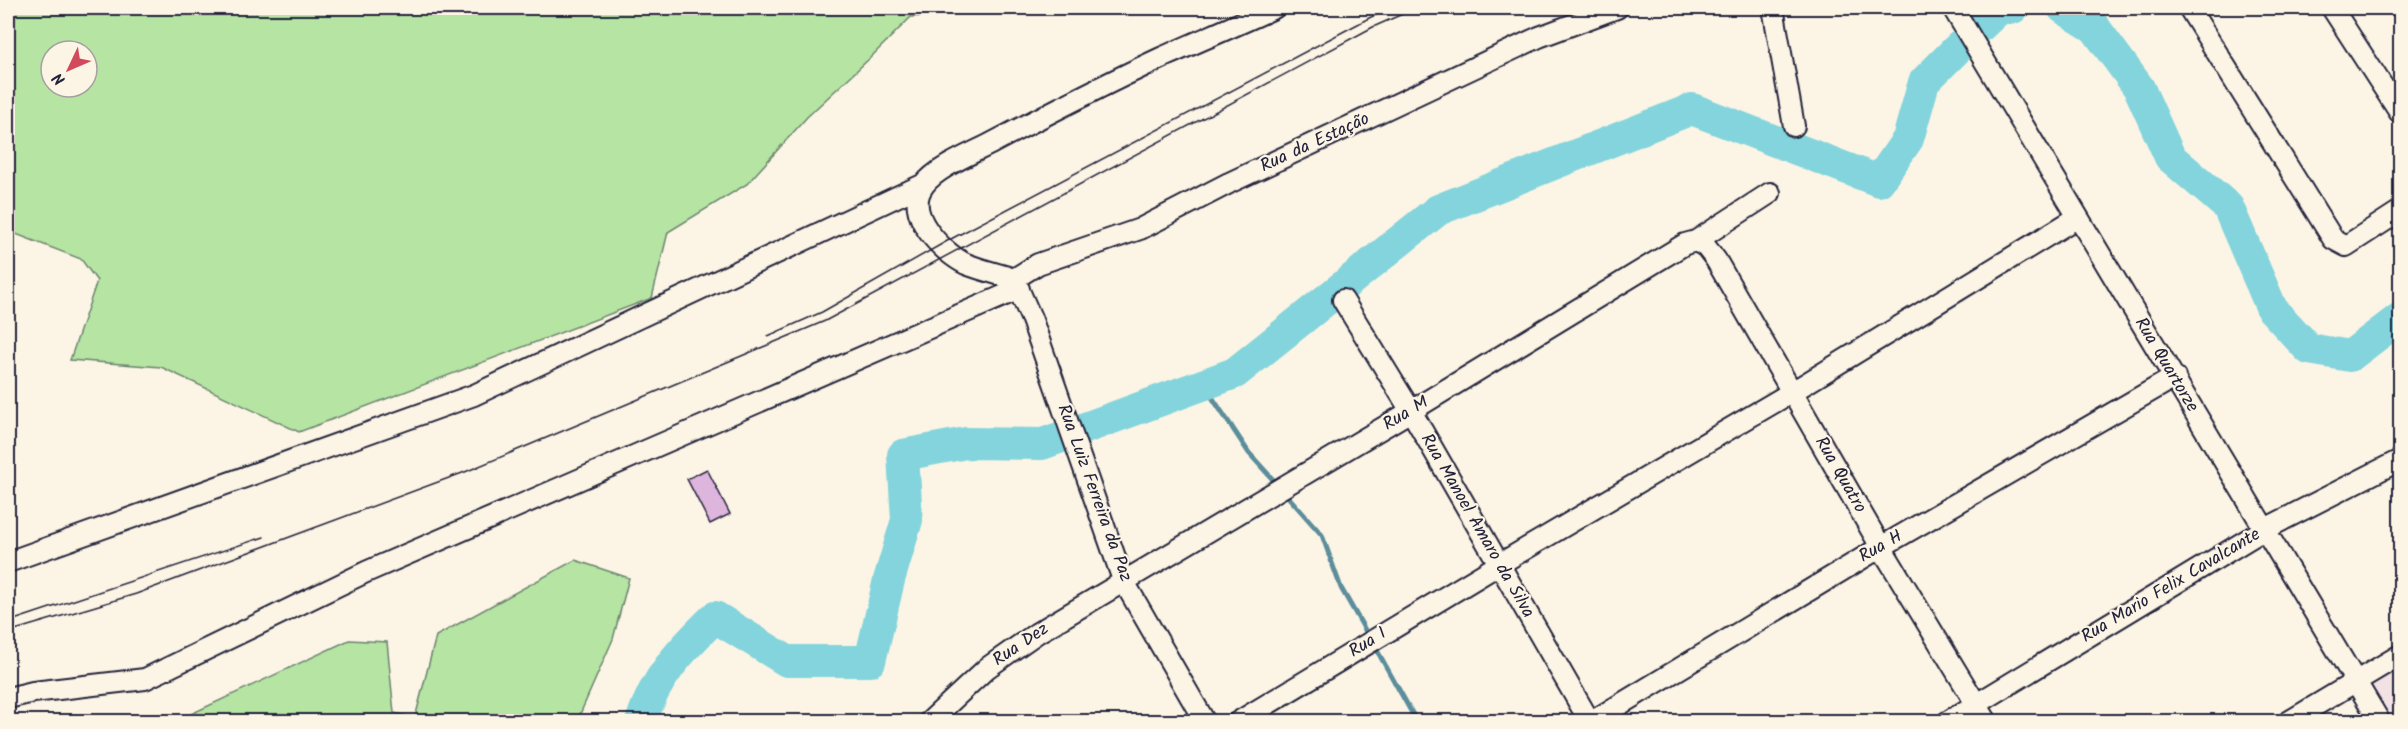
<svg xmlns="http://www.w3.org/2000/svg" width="2408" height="729" font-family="Kalam,sans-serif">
	<rect width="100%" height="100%" fill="#fcf5e5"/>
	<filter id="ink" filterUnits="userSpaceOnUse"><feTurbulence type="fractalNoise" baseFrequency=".0167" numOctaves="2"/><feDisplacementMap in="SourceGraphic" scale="12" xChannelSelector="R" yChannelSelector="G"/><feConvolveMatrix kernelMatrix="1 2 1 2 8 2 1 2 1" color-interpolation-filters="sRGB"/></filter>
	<g filter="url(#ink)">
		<path fill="#f3e2e3" d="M2400,669V721H2389L2369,687Z"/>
		<path fill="#b5e4a3" stroke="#6c836f" stroke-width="1.5" fill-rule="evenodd" d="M8,8H998L996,10L911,17L869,59L807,117L747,184L668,232L652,298L299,432L161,367L70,360L97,281L81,259L8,231ZM51,51H87V87H51Z
			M575,560L629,578L613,639L577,721H176L349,640L387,642L394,713L415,718L436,636Z"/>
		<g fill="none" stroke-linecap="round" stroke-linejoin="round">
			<path stroke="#5c8d9c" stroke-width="5" d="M1204,385L1249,453L1277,484
				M1283,491L1322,535L1341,588L1369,637
				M1374,645L1417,722"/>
			<path stroke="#83d4dc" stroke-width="32" d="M2063,8L2095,28L2139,88L2170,157L2228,207L2272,309L2309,349L2350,356L2400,318
				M1981,26L2000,8H2013
				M1085,428L1235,373L1438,210L1692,109L1879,181L1908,139L1924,82L1960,46
				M641,722C655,677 682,649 715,617L787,661H870L889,580L907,520L903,455L966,443L1042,444L1059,438"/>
		</g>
		<path fill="#ddb5dd" stroke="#22223b" stroke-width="1.5" d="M707,469L730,514L710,524L687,479Z"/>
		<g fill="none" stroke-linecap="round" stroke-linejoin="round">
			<g stroke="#22223b" stroke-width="24">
				<path id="minor" d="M1773,8L1794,126
					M1953,8L2380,722
					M2189,8L2333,239L2346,246L2400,211
					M2332,8L2400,113
					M1696,241L1770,193
					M1014,279L1038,264L1140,229L1229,183L1539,37L1617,8
					M1343,300L1411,411L1590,722
					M8,562L474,395L924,184
					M8,698L33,692L145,679L366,572L1019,289
					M929,722L987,668L1037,633L1411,411L1685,244L1696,241L1706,247L1716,260L1881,547L1987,722
					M1205,722L1123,580L1032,320L1014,279C999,274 981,270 966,264C942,252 902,213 924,185C937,167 974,153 994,142C1049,113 1105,84 1161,58C1199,41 1237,25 1274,8
					M1238,722L1498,565L1792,392L2078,217
					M1591,722L1881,547L2175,377
					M1947,722L2265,529L2400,460
					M2288,722L2400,655"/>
			</g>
			<use href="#minor" stroke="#fcf5e5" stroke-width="20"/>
			<path stroke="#22223b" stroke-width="1.5" d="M768,336L822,312L949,240L1371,17L1393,8
				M8,622L264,537
				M8,632L136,594L465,472L825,321L1373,27L1416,8"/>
		</g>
	</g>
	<g text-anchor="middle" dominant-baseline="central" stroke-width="4.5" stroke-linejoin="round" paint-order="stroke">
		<g font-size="18" fill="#22223b" stroke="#fcf5e5">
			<text transform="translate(1315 143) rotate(-25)">Rua da Estação</text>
			<text transform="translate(2166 365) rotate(59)">Rua Quartorze</text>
			<text transform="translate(1406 414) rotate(-31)">Rua M</text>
			<text transform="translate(1840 475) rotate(60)">Rua Quatro</text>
			<text transform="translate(1094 493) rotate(70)">Rua Luiz Ferreira da Paz</text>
			<text transform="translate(1477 526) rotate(60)">Rua Manoel Amaro da Silva</text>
			<text transform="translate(1881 547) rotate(-30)">Rua H</text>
			<text transform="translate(2171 586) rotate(-31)">Rua Mario Felix Cavalcante</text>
			<text transform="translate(1368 643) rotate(-32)">Rua I</text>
			<text transform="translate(1021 645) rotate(-34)">Rua Dez</text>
		</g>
	</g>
	<rect width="2408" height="729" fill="none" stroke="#fcf5e5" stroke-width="30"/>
	<rect x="15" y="15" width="2378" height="699" fill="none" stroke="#22223b" stroke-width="2" filter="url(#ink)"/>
	<g transform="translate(69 69) rotate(226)"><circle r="28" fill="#fcf5e5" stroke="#a5a1a1" stroke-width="1.5"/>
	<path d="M0-4.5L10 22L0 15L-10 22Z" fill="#d1495b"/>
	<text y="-9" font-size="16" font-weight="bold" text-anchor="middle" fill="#22223b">N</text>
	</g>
</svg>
